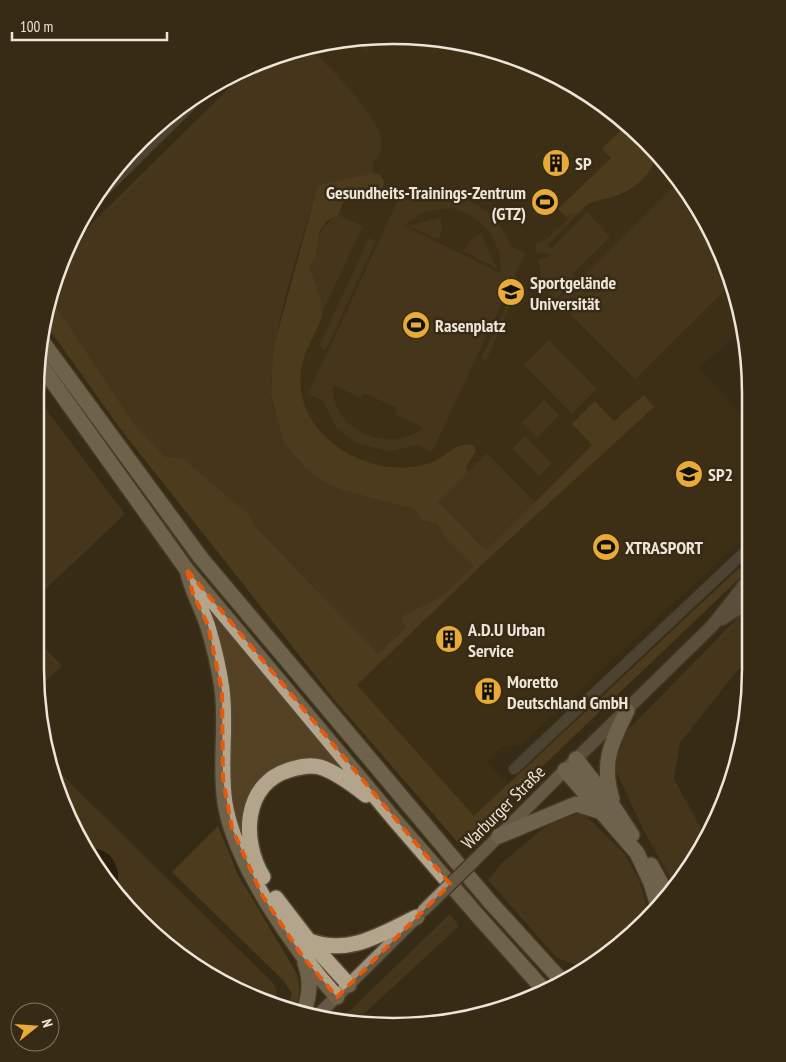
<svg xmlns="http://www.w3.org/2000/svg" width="786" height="1062" font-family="'PT Sans Narrow',sans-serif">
	<rect width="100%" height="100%" fill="#372b16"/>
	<path fill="#433318" d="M369,36L439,38L508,54L572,83L629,124L677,175L724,256L743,329L699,368L748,421L749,533L521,745L502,746L487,762L509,785L475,817L357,685L489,557L324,474L276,336L318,185L373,173L348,88L308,46Z"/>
	<path fill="#544123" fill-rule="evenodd" d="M366,36L367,53L354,38Z
		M308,46C328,67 384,117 382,147C381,154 376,158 372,163L374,173L318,185C300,250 271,327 271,394C271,403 275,412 279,420L404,497L489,558L383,660L165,457L134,424L49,296L74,241L251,66Z
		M678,183C702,208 722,251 731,284L635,379L557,301Z
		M400,196L415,202C447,192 481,197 500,226C511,243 504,244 525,253L432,452L417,445L389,451L361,445L347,437L336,427L323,401L308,394ZM451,208C482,215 503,240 500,273L409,228L411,227L439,240L442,228L441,217L412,225L409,224L408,228L403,226L423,212ZM333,385L361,398L364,393L397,408L395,414L423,428C390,455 330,431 333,385Z
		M580,212L548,245L551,249L587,212L610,237L572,274L576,279L556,299L544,287L538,260L550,256L547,253L537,254L535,244L548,238L568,219L564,215Z
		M338,215L363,226L322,313L309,264L315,259C318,239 319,226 338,215Z
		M481,234L495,264L498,266L496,268L463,251L471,240Z
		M369,238L376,241L326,350L319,346Z
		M515,287L517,289L486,361L480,358L489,343Z
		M549,340L597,389L572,414L524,365Z
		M36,396L125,514L35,599L36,452L43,445L36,436Z
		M544,400L559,415L537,437L522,423Z
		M525,436L552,463L539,476L512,449Z
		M487,453L535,502L486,551L438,502Z
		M203,594L347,772L320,761L264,780L245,840H241L231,800L228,691L224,657Z
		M750,605V659L736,672L680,743L674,779L707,839L676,888L643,829L616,771L611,754L620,738Z
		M35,638L62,666L38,689Z
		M47,760L274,984L277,993L274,1002L235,990L157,938L95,868Z
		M582,812L624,853L639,880L649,915L611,953L584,968L557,958L488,880L502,863L548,824Z
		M450,914L459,926L353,1024L338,1022Z"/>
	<path fill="#684f26" d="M628,123L657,153C653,172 637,188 618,195C603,201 589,199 580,212L564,215L558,209L611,158L602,149Z
		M374,173L380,175L384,181L382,192C371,201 360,193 348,189L338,215L327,221L320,230L315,259L309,265C313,279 322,297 322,312C322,324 307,346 304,358C287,412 332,457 383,466C400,469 423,468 439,459C451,452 457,442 473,445L476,451L466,467L468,472L438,502L486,551L592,445L572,424L595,401L614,421L644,395L654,407L489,558L357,685L474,816L739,568L744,574L460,845L333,698L122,431L44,322L49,296L134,424L165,457L182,458L249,515L256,528L378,654L407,627L402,620L403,616L443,596L474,566L447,539L437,524L422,520L414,509L340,489L321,480L305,467L284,443L271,396L273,350L318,185Z
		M218,826L238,875L296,972C300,985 301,996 294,1008L288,1006L292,994L284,981L172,872Z"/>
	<path fill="#1b0f00" stroke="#5a4f41" d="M86,848C114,845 123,870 117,892L95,868Z"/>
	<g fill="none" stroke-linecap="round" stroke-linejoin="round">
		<g stroke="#544935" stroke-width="12">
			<path id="street" d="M90,205L208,88
				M514,769L749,548"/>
		</g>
		<g stroke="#544935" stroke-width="15">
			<path id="secondary" d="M722,619L750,601
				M576,759L713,625L749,579"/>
		</g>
		<g stroke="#544935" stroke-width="15">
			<path id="primary" d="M488,847L571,764
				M318,1015L412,922"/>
		</g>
		<g stroke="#544935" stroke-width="18">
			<path id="highway" d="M41,340L201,558L490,902L562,981
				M37,360L187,570L394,819L478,916L545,991
				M188,574C193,594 202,608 208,627C214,647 219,668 222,689C227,727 219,765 225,803C235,865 295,951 337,997
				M576,759L613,806L632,835
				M565,770L637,853L651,883L658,906
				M612,799C601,763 611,743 627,711
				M499,836L576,804L602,812
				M651,865L668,896
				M263,877C241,841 243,784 289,770C299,767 310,764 320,767C336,772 352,784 366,795
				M276,898L309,941L349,985
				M310,941C349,956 383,933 417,917
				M304,1011C310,994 311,980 305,963"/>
		</g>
		<use href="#street" stroke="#665f56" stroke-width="10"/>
		<use href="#secondary" stroke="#857b6c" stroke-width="12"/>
		<use href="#primary" stroke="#9d917d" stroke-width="12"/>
		<use href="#highway" stroke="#b3a48c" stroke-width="15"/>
		<g stroke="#544935" stroke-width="15" stroke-linecap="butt">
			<path id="primary-bridge" d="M423,911L488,847"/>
		</g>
		<use href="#primary-bridge" stroke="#9d917d" stroke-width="12"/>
	</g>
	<path d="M0 0H786V1062H0ZM187,570L450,884L337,997L303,957L262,895L232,828L223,779L222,691L208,625L193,594Z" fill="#372b16" fill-opacity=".55" fill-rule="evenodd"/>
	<path fill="none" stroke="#e8590c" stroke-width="4" stroke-dasharray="10 6" stroke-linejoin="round" d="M187,570L450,884L337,997L303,957L262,895L232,828L223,779L222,691L208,625L193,594Z"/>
	<defs>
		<g id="building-disc" transform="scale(1.4375)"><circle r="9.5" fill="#e8ab37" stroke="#372b16"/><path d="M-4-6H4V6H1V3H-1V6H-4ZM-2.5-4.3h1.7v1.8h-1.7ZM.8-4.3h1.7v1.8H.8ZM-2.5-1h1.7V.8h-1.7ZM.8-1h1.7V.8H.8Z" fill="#111"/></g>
		<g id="stadium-disc" transform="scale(1.4375)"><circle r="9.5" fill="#e8ab37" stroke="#372b16"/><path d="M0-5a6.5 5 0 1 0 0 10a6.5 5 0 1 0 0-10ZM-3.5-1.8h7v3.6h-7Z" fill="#111"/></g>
		<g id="university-disc" transform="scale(1.4375)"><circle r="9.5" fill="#e8ab37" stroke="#372b16"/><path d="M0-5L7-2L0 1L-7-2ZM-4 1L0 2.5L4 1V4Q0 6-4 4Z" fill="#111"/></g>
	</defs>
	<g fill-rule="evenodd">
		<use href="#building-disc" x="556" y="163"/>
		<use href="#stadium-disc" x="545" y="202"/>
		<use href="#university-disc" x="511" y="292"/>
		<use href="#stadium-disc" x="416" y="325"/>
		<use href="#university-disc" x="689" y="474"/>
		<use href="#stadium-disc" x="606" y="547"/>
		<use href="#building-disc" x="449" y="639"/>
		<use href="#building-disc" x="488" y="691"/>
	</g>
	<g text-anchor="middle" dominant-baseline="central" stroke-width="5" stroke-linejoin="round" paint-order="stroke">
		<g font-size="18" font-weight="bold" fill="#ede5d8" stroke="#372b16" text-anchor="start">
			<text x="575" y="163">SP</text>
			<text x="526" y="192" text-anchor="end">Gesundheits-Trainings-Zentrum<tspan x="526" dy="21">(GTZ)</tspan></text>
			<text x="530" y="282">Sportgelände<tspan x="530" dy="21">Universität</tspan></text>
			<text x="435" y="325">Rasenplatz</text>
			<text x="708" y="474">SP2</text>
			<text x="625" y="547">XTRASPORT</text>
			<text x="468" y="629">A.D.U Urban<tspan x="468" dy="21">Service</tspan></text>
			<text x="507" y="681">Moretto<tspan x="507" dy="21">Deutschland GmbH</tspan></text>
		</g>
		<g font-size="18" fill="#ede5d8" stroke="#372b16">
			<text transform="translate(503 807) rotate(-45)">Warburger Straße</text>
		</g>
	</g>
	<path d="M0 0H786V1062H0ZM393 44H393A349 349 0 0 1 742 393V669A349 349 0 0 1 393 1018H393A349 349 0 0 1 44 669V393A349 349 0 0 1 393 44Z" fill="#372b16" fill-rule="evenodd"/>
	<path fill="none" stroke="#ede5d8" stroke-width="2.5" d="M393 44H393A349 349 0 0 1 742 393V669A349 349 0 0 1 393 1018H393A349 349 0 0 1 44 669V393A349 349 0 0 1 393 44Z"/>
	<g transform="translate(35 1027) rotate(73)"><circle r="24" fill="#372b16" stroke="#807564"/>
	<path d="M0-4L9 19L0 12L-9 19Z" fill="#e8ab37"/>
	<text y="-8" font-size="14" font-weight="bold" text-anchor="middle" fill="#ede5d8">N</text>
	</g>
	<path d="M12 32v8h155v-8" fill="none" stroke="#ede5d8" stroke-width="2.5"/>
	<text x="20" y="32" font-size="15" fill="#ede5d8" stroke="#372b16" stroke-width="4" paint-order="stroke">100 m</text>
</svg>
